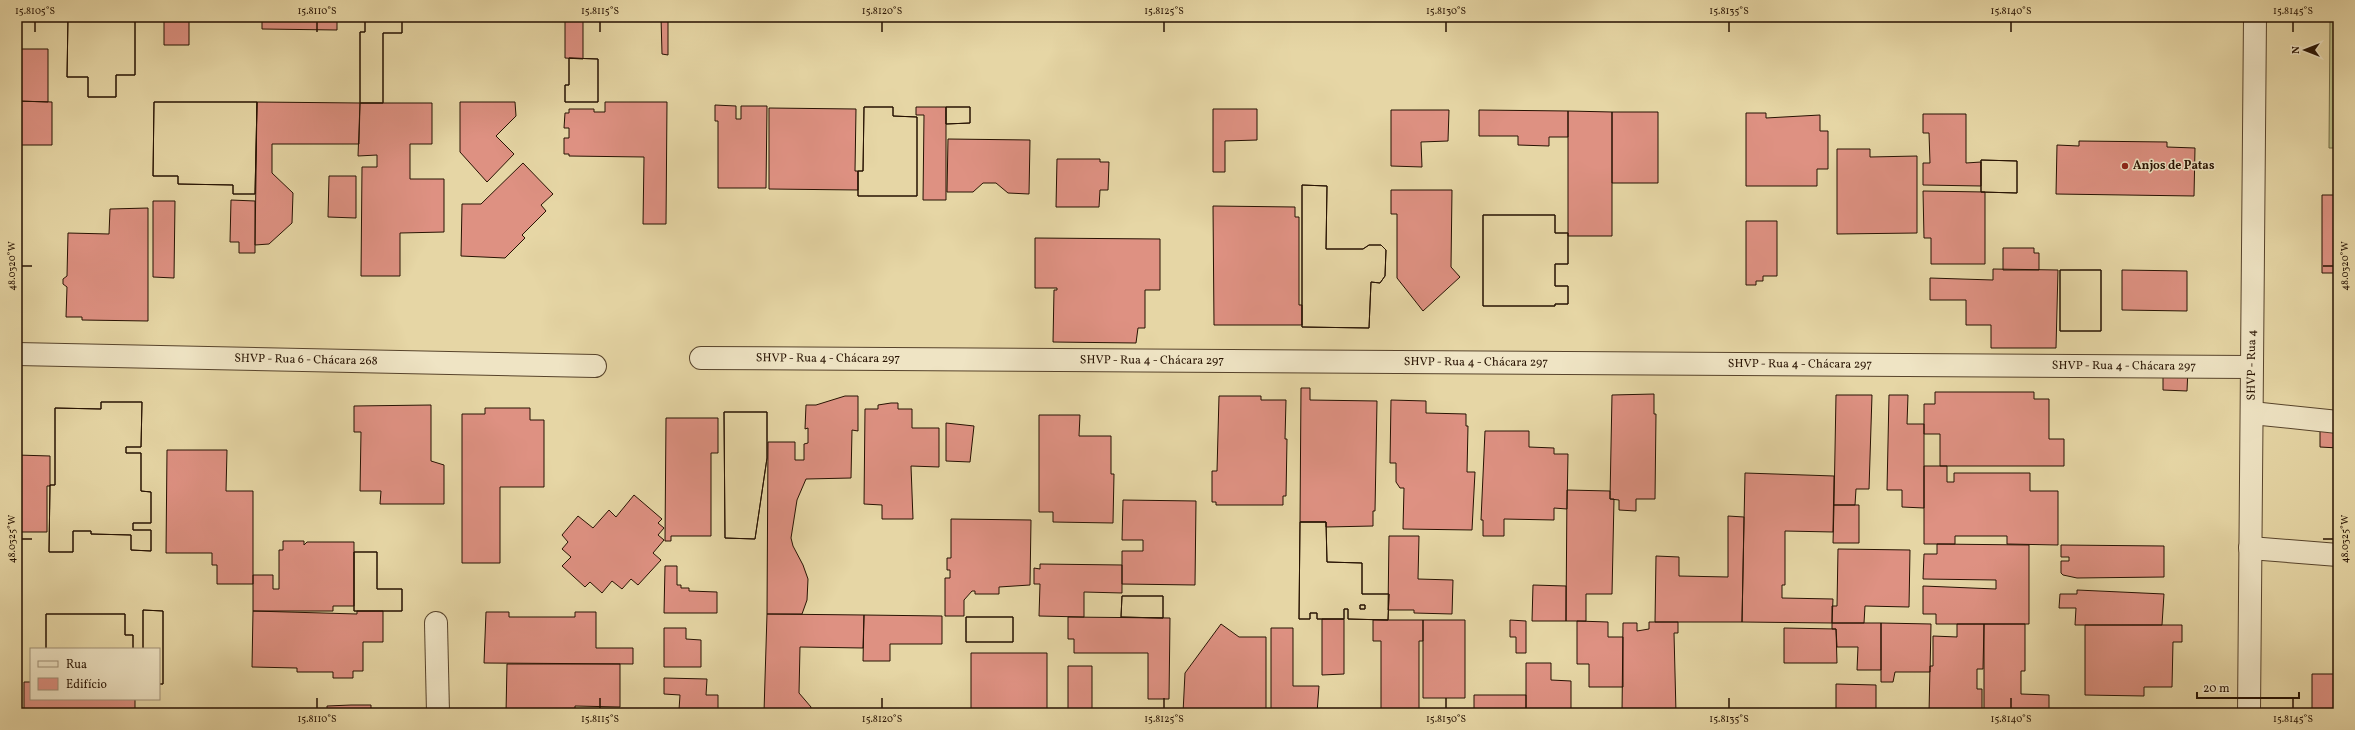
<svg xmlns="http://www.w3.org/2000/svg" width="2355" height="730" font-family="Vollkorn,serif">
	<rect width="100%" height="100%" fill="#e6d6a5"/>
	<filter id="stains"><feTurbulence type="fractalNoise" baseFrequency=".005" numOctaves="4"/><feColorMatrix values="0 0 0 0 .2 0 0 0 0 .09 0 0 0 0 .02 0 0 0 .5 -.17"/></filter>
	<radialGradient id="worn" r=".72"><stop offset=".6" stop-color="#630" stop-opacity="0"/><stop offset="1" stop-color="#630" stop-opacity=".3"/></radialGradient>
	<path fill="#b9bc83" stroke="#706742" d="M2330,17H2338V148H2329Z"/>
	<path fill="#de9182" stroke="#271202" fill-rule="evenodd" d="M68,17H135V75H116V97H88V77H67Z
		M68,17H135V75H116V97H88V77H67Z
		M164,17H189V45H164Z
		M262,17H337V30L262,29Z
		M365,17H402V33H383V103H360V32H365Z
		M365,17H402V33H383V103H360V32H365Z
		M565,17H583V59L565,58Z
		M661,17H668V55L662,54Z
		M17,49H48V102L17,101Z
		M569,58L598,59V102H565V85H569Z
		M569,58L598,59V102H565V85H569Z
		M17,101L52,102V145H17Z
		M154,102H257L255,194H233V185L178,184V176H153Z
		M154,102H257L255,194H233V185L178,184V176H153Z
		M257,102L360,103L359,144H272V173L293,193L292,223L269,244L255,245Z
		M460,102H515L516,116L496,136L514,154L487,182L460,152Z
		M605,102H667L666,224H643L644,157L569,156V154H564V138H569V128H564L565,113H569V109H594V112H605Z
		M360,103H432V144H410V179H444V232L400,233V276H361L362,167H377V155L358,156Z
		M715,105L736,106V119H741V106H767L766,188H718V121H715Z
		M864,107H893V116L917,117V196H858V171H863Z
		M864,107H893V116L917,117V196H858V171H863Z
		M916,107H946V200H923L924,115H916Z
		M946,107H970V123L946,124Z
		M946,107H970V123L946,124Z
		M769,108L856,109L855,171H858V190L769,189Z
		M1213,109H1257V140L1225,141V172H1213Z
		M1391,110H1449L1448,141L1421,142L1422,167L1391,166Z
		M1479,110L1568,111V137H1549V146L1518,145V136H1479Z
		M1568,111L1612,112V236H1568Z
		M1612,112H1658V183H1612Z
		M1746,113H1766V118L1820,115V131H1828V169H1817V186H1746Z
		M1923,114H1966V163L1981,162V186L1923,185V163H1930L1929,133H1923Z
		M948,139L1030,140L1029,194L1008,193L996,183H983L973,192H947Z
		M2079,141L2167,142V147L2195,148L2194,196L2056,194L2057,145L2079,146Z
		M1837,149H1870V157L1917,156V233L1837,234Z
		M1057,159H1100V162H1109L1108,190H1100L1099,207H1056Z
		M1981,160L2017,161V193L1981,192Z
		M1981,160L2017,161V193L1981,192Z
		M523,163L553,194L541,205L546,211L522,235L525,238L505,258L461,256L462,204H481Z
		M329,176H356V218L328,217Z
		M1302,185L1327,186L1326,249H1363L1369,245H1381L1386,250L1385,276L1380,283L1371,282L1369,328L1302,327Z
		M1302,185L1327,186L1326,249H1363L1369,245H1381L1386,250L1385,276L1380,283L1371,282L1369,328L1302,327Z
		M1391,190H1452L1451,267L1460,277L1423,311L1397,278V214H1391Z
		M1923,191L1985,192V264H1931V238H1924Z
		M2322,195H2338V273H2322Z
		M231,200L255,201V253H239V242H230Z
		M153,201H175L174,278L153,277Z
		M1213,206L1295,207V217H1299V305H1302V325H1214Z
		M148,208V321L82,320V317H66L67,287L63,284V279L67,276L68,233L109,234L110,209Z
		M1483,215H1555V233H1568V264H1555V286H1568V304H1555V306H1483Z
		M1483,215H1555V233H1568V264H1555V286H1568V304H1555V306H1483Z
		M1746,221H1777V276H1763V281H1756V285H1746Z
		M1035,238L1160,239V290H1145V328H1138L1136,343L1053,342L1054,290H1057V288H1035Z
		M2003,248H2034V253H2039V270H2003Z
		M1993,269L2058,270L2056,348H1991V325H1966V300H1930V278L1993,280Z
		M2060,270H2101V331H2060Z
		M2060,270H2101V331H2060Z
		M2122,270L2187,271V311L2122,310Z
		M2163,368H2188L2187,391L2163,390Z
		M1301,388H1310V400L1377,401L1375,511H1373V526L1326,527V522H1300Z
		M1935,392H2034V399H2049V439H2064V466H1940V434H1924V404H1935Z
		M1654,394V414H1656L1655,499H1636V511L1619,510V500L1610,499L1612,395Z
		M1836,395H1872L1869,489H1856L1855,505H1834Z
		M1889,395H1908L1907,424H1924V508L1902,507V490H1887Z
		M845,396H858V431L852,430L851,478L806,479L797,500L791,538L793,546L803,565L808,579L807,600L802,614H767L768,442H795V460H804V444L808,443V428L805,429L806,405H816Z
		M1219,396H1261V400H1286L1285,439H1287L1286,496H1283V505H1216V502H1212V471H1217Z
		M1391,400L1426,401V413L1466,414V426H1468L1467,472H1475L1472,530L1403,529L1404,488H1400L1396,482V463H1390Z
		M101,402H142L141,447H126V453H141V491L151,492V523H133V530H151V551L131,550V535L91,534V531H73V552H49L50,485H55V408L101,409Z
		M101,402H142L141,447H126V453H141V491L151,492V523H133V530H151V551L131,550V535L91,534V531H73V552H49L50,485H55V408L101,409Z
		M891,403H898V409H912V428H939V467L911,466L913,519H882V505L864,504L865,409H878V405Z
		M431,405V461L444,465V504H380L381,491H360L361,432H354V406Z
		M485,408H530V420H544V487H500V563H462V414H485Z
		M724,412H767V458L755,539L725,538Z
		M724,412H767V458L755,539L725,538Z
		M1039,415H1080L1079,436H1111V474H1114L1113,523L1053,522V512H1039Z
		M666,418H718V453H711V536H671V541H665Z
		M946,423L974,426L970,462L946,461Z
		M2320,428L2338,429V448L2320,447Z
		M1485,431H1529V447L1554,448V454H1568L1567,509L1554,508V520L1504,519V536H1483V520H1481Z
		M167,450H227L226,491H253V584H217V565H212V553H166Z
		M17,455L50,456V486H47V532H17Z
		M1924,466H1947V482H1954V473H2030V491H2058V545L2007,544V536H1955V544H1924Z
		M1745,473L1834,476L1833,532L1785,531V585H1782V598L1833,599L1832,623L1742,622Z
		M1567,490L1610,491V499H1614L1612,594H1586V621H1566Z
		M634,495L662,519L658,523L664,528L658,535L664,540L653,553L661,560L638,585L631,579L622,589L612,581L602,593L590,582L585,587L562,566L571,557L562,549L568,542L562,535L578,516L593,528L609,510L616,517Z
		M1123,500L1196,501L1195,585L1122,584V551H1143V540H1122Z
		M1834,505H1859V543H1833Z
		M1728,516L1744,517L1742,622H1655L1656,556L1679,557V576L1728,577Z
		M951,519L1031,520L1030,585L999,587V594H975V591H972L964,600V616H945V578H950V570H947V558H951Z
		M1300,522H1326L1327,562L1362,563V594H1389L1388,620L1348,619V609H1344V619H1317V613H1310V619H1299ZM1360,605H1365V609H1360Z
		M1300,522H1326L1327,562L1362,563V594H1389L1388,620L1348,619V609H1344V619H1317V613H1310V619H1299ZM1360,605H1365V609H1360Z
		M1389,536H1419L1418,579L1453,580L1452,614L1414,613V610H1388Z
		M283,541H304V545L307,542H354V606H333V611H253V575H273V589H279V550H283Z
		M1937,544L2029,545V624H1936V614H1923V586L1996,589V580L1923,579L1924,554H1937Z
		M2061,545L2164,546V577L2077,578L2063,575L2061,573V561H2069V557H2061Z
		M1838,549L1910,550L1909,607L1865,606L1864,623H1832V606H1837Z
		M354,552H377V589H402V611H354Z
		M354,552H377V589H402V611H354Z
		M1040,564L1122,565V593L1084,592V617L1039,616L1040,584H1034V568L1040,569Z
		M665,566H677V585H681V588H689V591L717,592V613H664Z
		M1533,585L1566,586V621H1532Z
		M2077,590L2164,594L2162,625H2075L2076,608H2059L2060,594H2077Z
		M1122,596H1163V618L1121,617Z
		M1122,596H1163V618L1121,617Z
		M143,610L163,611V684H159V649H143Z
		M143,610L163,611V684H159V649H143Z
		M253,611L357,614V611H383V642H363V671H353V678H333V672H297V668L252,667Z
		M486,612H509V617H575V612H596V648H633V664L484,663Z
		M46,614H125V635H133V649H46Z
		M46,614H125V635H133V649H46Z
		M767,614L864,615L863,648L800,647L799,693L811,707V713L764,712Z
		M864,615L942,616V644H890V661H863Z
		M966,617H1013V642H966Z
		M966,617H1013V642H966Z
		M1068,617L1170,618L1169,699H1148V653H1074V639H1068Z
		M1322,619H1344V674L1322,675Z
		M1373,620H1423V641H1419V713H1381V641H1373Z
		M1423,620H1465V698H1423Z
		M1510,620L1526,621V653H1516V637H1510Z
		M1577,621L1608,622V637H1623V687H1589V664H1577Z
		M1649,622H1678V633H1674L1676,713H1622L1623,623H1637V631L1649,629Z
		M1832,623H1881V670H1857L1858,647H1837L1836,629H1832Z
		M1881,623L1931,624L1930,672H1895L1893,682H1881Z
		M1221,624L1239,637H1266V713H1183L1185,673Z
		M1957,624H1984L1983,669H1977V689H1982V713H1929L1930,666H1933V636L1957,637Z
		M1984,624H2025V671H2021V694L2049,695V713H1984Z
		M2085,625H2182V642H2173L2172,687H2144V696L2085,695Z
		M664,628H686V639L701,640V667H664Z
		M1271,628H1293V686H1319L1317,713H1271Z
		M1784,628L1836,629L1837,663H1784Z
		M971,653H1047V713H971Z
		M1526,663H1551V680L1571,681V713H1526Z
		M507,664H620V707L575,706V711L506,713Z
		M1068,666H1092V713H1068Z
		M2312,674H2338V713H2312Z
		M664,678L707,679L706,695H718V713H670V710H679L680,695L664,694Z
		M24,682H31V699H135V713H24Z
		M1836,684L1876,685V713H1836Z
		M1474,695H1526V713H1474Z
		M351,705H371V713H327V706Z
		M269,712L316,713H269Z"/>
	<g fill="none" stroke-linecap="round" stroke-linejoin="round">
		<g stroke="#57432b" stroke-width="24">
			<g id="minor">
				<path id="s1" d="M17,354L595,366"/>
				<path id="s2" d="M701,358L2250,367"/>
				<path d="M2252,413L2338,422"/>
				<path d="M2250,548L2338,555"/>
				<path d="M436,623L438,713"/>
				<path id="s3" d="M2249,713L2255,17"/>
			</g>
		</g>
		<use href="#minor" stroke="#efe4c4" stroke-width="22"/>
	</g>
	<path fill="none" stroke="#271202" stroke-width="1.5" d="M35,22V32M317,22V32M600,22V32M882,22V32M1164,22V32M1446,22V32M1729,22V32M2011,22V32M2293,22V32M22,266H32M2323,266H2333M22,539H32M2323,539H2333M317,698V708M600,698V708M882,698V708M1164,698V708M1446,698V708M1729,698V708M2011,698V708M2293,698V708"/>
	<circle fill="#8f2418" stroke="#efe4c4" stroke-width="1.5" cx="2125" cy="166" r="4"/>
	<g text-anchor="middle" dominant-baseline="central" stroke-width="3" stroke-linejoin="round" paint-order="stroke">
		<g font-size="12" font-weight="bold" fill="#271202" stroke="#efe4c4" text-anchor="start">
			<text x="2133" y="166">Anjos de Patas</text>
		</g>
		<g font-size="12" fill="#271202" stroke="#efe4c4">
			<text stroke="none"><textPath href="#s2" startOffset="127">SHVP - Rua 4 - Chácara 297</textPath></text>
			<text stroke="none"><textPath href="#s1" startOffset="289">SHVP - Rua 6 - Chácara 268</textPath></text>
			<text stroke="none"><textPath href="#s2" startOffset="451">SHVP - Rua 4 - Chácara 297</textPath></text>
			<text stroke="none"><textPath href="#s2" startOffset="775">SHVP - Rua 4 - Chácara 297</textPath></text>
			<text stroke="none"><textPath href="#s2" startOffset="1099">SHVP - Rua 4 - Chácara 297</textPath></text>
			<text stroke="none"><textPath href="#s3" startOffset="348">SHVP - Rua 4</textPath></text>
			<text stroke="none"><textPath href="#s2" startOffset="1423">SHVP - Rua 4 - Chácara 297</textPath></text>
		</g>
	</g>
	<rect width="2355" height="730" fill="none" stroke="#e6d6a5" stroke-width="44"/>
	<rect x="30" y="648" width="130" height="52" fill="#efe4c4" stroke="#9f9076"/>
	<rect x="38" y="661" width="20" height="6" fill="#efe4c4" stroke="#9f9076"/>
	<text x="66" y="668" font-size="12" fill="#271202">Rua</text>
	<rect x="38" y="678" width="20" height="12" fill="#de9182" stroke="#9f9076"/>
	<text x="66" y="688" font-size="12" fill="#271202">Edifício</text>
	<g transform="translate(2305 50) rotate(270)" stroke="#efe4c4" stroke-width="3" paint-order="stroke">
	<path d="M0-3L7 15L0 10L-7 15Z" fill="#271202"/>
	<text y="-6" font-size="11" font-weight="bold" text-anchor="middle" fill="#271202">N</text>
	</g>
	<path d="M2197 692v6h102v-6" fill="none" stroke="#271202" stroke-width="2"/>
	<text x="2203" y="692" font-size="12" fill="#271202" stroke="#efe4c4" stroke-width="3" paint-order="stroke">20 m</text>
	<rect x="22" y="22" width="2311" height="686" fill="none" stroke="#271202" stroke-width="1.5"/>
	<g font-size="10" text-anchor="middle" fill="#271202">
		<text x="35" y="14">15.8105°S</text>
		<text x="317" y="14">15.8110°S</text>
		<text x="600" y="14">15.8115°S</text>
		<text x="882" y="14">15.8120°S</text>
		<text x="1164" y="14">15.8125°S</text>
		<text x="1446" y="14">15.8130°S</text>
		<text x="1729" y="14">15.8135°S</text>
		<text x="2011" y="14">15.8140°S</text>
		<text x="2293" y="14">15.8145°S</text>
		<text transform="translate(2344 266) rotate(-90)" y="4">48.0320°W</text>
		<text transform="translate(11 266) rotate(-90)" y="4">48.0320°W</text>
		<text transform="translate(2344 539) rotate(-90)" y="4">48.0325°W</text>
		<text transform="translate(11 539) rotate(-90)" y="4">48.0325°W</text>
		<text x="317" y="722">15.8110°S</text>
		<text x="600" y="722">15.8115°S</text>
		<text x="882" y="722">15.8120°S</text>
		<text x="1164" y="722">15.8125°S</text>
		<text x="1446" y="722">15.8130°S</text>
		<text x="1729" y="722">15.8135°S</text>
		<text x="2011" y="722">15.8140°S</text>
		<text x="2293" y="722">15.8145°S</text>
	</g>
	<rect width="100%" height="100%" filter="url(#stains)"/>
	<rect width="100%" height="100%" fill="url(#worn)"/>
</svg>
